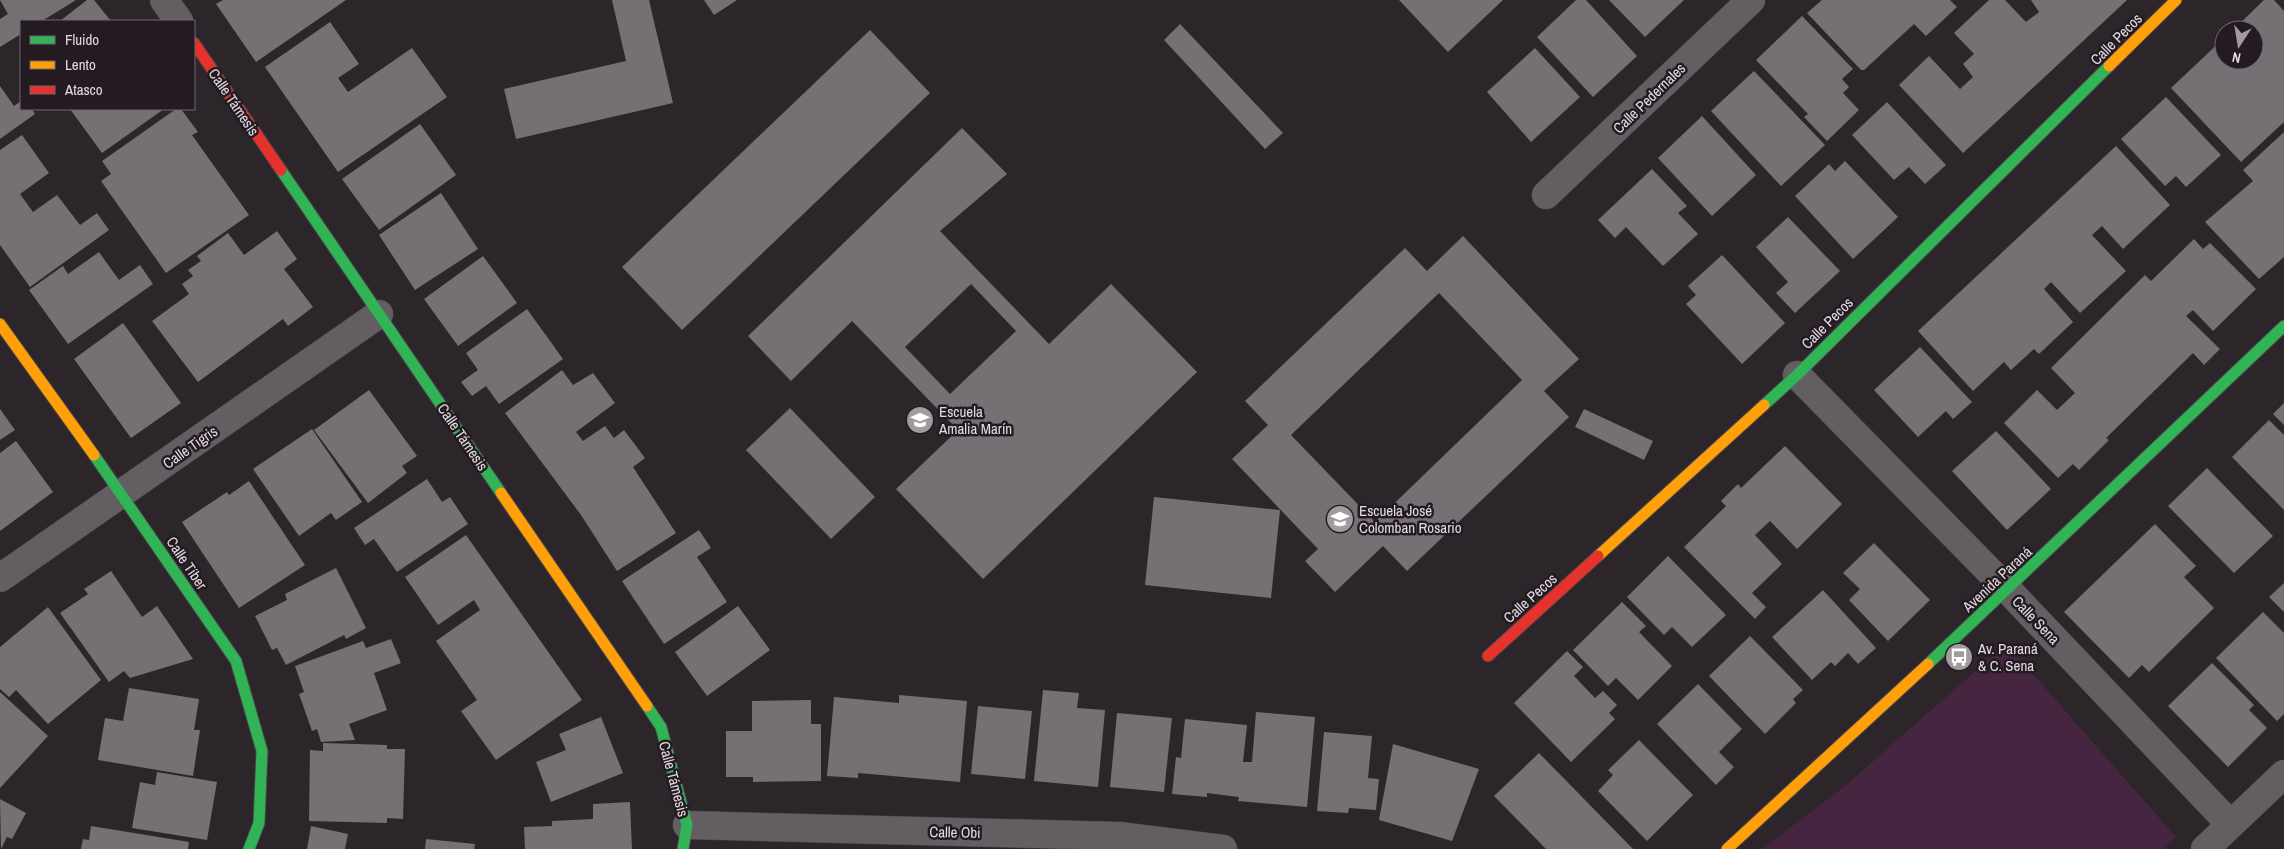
<svg xmlns="http://www.w3.org/2000/svg" width="2284" height="849" font-family="'Archivo Narrow',sans-serif">
	<rect width="100%" height="100%" fill="#2c262a"/>
	<path fill="#462540" d="M1997,652L2018,657L2176,837L2164,849H1762L1845,786Z"/>
	<path fill="#757073" fill-rule="evenodd" d="M0,0H76L42,21H21V34L0,47V19L8,14Z
		M87,0H94L111,21H60Z
		M223,0H346L256,62L216,4Z
		M612,0H649L673,103L516,139L504,89L626,61Z
		M704,0H737L714,15Z
		M1399,0H1503L1448,52Z
		M1576,0H1586L1637,56L1593,97L1537,37Z
		M1609,0H1684L1645,37Z
		M1822,0H1950L1957,7L1926,36L1914,24L1864,70H1861L1807,13Z
		M1989,0H2005L2026,22L2039,12L2031,0H2127L1963,153L1899,85L1929,56L1960,89L1973,77L1963,64L1974,54L1954,33Z
		M2264,0H2274L2284,11V122L2241,162L2171,88L2224,38V60H2254V30H2233Z
		M1802,16L1853,69L1842,79L1849,87L1843,93L1859,110L1827,141L1804,117L1808,114L1756,60Z
		M330,22L359,64L338,78L348,92L412,48L447,97L338,172L265,67Z
		M1180,24L1283,133L1265,149L1164,40Z
		M870,30L930,93L682,330L622,267Z
		M1535,48L1580,97L1531,142L1487,92Z
		M1754,71L1825,145L1781,186L1711,111Z
		M0,86L14,106L21,101V109H32L35,114L0,139Z
		M2166,97L2221,155L2186,187L2176,176L2165,186L2121,139Z
		M1887,102L1946,165L1925,184L1909,167L1894,180L1852,135Z
		M70,109H164L102,153Z
		M176,109H181L198,132L192,135L249,215L166,273L101,181L111,174L102,161Z
		M1702,116L1756,175L1712,216L1658,158Z
		M420,124L456,175L379,230L342,179Z
		M962,128L1007,174L940,231L1049,344L1111,284L1197,372L983,579L896,489L958,430L852,321L791,381L748,336ZM971,284L1016,331L950,394L905,347Z
		M2284,132V257L2259,279L2205,222L2253,181L2243,170Z
		M22,135L49,173L20,194L33,212L57,195L80,225L97,213L109,230L30,287L0,245V150Z
		M2116,146L2170,205L2123,249L2102,226L2092,235L2126,271L2080,313L2051,282L2044,289L2073,322L2039,354L2034,349L2011,370L2004,362L1973,391L1918,331Z
		M1845,161L1898,217L1853,259L1795,196L1829,164L1835,171Z
		M1652,169L1687,206L1678,213L1698,234L1663,266L1626,227L1615,238L1598,220Z
		M441,193L478,249L415,290L379,235Z
		M1788,217L1840,271L1795,313L1776,293L1788,282L1756,247Z
		M277,231L297,259L284,269L313,307L288,326L283,319L198,382L152,321L189,294L182,284L193,276L188,270L201,261L197,256L228,233L244,255Z
		M1463,236L1579,359L1544,391L1569,417L1407,571L1383,546L1335,592L1305,561L1318,549L1232,459L1268,425L1245,401L1405,248L1427,271ZM1439,293L1522,380L1375,522L1291,435Z
		M2194,239L2203,249L2210,243L2256,289L2213,331L2193,310L2186,316L2220,349L2204,365L2193,353L2106,438L2109,440L2079,470L2073,464L2058,478L2004,423L2037,390L2057,410L2075,393L2051,368L2145,275L2151,281Z
		M99,252L119,280L140,265L153,284L68,344L29,290L63,266L68,274Z
		M1722,255L1785,323L1742,364L1686,304L1696,295L1688,286Z
		M483,256L517,303L458,346L424,299Z
		M527,309L563,359L499,404L486,386L472,396L461,382L478,370L466,353Z
		M123,323L181,403L131,438L74,359Z
		M1920,347L1972,402L1953,419L1946,411L1918,437L1874,390Z
		M562,370L573,385L593,373L615,403L576,432L583,441L605,426L614,438L624,430L645,458L633,467L676,533L617,571L581,515L505,413Z
		M369,390L417,456L402,466L407,473L368,503L314,430Z
		M2284,403V425L2273,414Z
		M790,408L875,497L831,539L746,450Z
		M0,409L15,430L0,440Z
		M1584,409L1653,441L1644,460L1575,427Z
		M2269,420L2284,435V510L2232,457Z
		M312,429L362,502L336,520L331,513L299,536L253,469Z
		M1996,431L2051,489L2007,530L1952,471Z
		M16,441L53,492L0,531V453Z
		M1785,446L1842,504L1797,549L1770,521L1755,535L1782,564L1752,593L1766,607L1755,619L1684,547L1726,506L1721,501L1738,484L1741,488Z
		M2207,468L2273,536L2234,573L2168,506Z
		M427,479L442,502L450,497L468,524L397,572L374,539L365,545L354,528Z
		M249,481L305,565L239,608L182,522L227,492L229,495Z
		M1154,497L1280,510L1271,598L1145,585Z
		M2155,524L2196,566L2184,577L2214,608L2149,672L2142,665L2129,678L2064,612Z
		M699,530L711,548L697,557L727,602L664,644L622,581Z
		M466,535L582,700L496,760L461,711L477,700L436,641L480,610L474,600L438,625L405,577Z
		M1874,543L1930,600L1888,641L1849,600L1860,589L1843,573Z
		M1668,556L1726,615L1692,647L1672,627L1664,635L1627,597Z
		M336,568L366,628L346,639L344,635L286,665L277,648L272,650L255,616L287,600L285,594Z
		M111,571L142,617L157,606L193,659L130,678L124,671L109,682L60,613L88,594L84,589Z
		M2284,583V612L2269,597Z
		M1823,590L1876,648L1858,664L1848,653L1835,666L1831,662L1812,680L1772,637Z
		M1622,602L1646,626L1639,632L1672,666L1638,700L1616,678L1608,686L1573,650Z
		M738,606L770,650L707,696L675,652Z
		M48,607L101,680L48,724L16,690L9,697L0,689V647Z
		M2263,612L2284,633V714L2277,721L2216,658Z
		M1750,636L1803,690L1793,699L1796,703L1765,734L1709,676Z
		M391,639L401,663L374,673L387,710L349,724L355,740L321,742L317,729L312,731L299,694L304,692L295,666L363,641L366,648Z
		M1567,651L1583,667L1574,676L1595,698L1603,691L1617,705L1609,713L1615,719L1571,762L1514,703Z
		M2212,663L2254,705L2249,710L2267,728L2228,767L2168,706Z
		M1698,684L1742,729L1719,752L1734,767L1716,785L1657,724Z
		M129,688L199,699L194,730H200L193,776L98,760L105,718L123,721Z
		M1043,690L1079,693L1077,708L1105,710L1098,787L1034,781Z
		M0,692L48,736L0,788Z
		M899,695L967,701L960,782L858,773V778L827,776L834,697L899,703Z
		M811,700V724H821V781L753,782V777H726V731H752V701Z
		M978,706L1032,711L1025,779L971,774Z
		M1256,712L1315,717L1307,807L1238,801L1239,797L1207,793V797L1172,794L1176,757L1181,758L1185,719L1247,725L1243,762H1252Z
		M1117,713L1172,718L1164,792L1110,787Z
		M601,717L623,773L551,802L536,762L566,750L559,734Z
		M1324,732L1372,736L1368,778L1379,779L1376,810L1349,808L1348,813L1317,811Z
		M1639,740L1693,795L1647,841L1598,791L1613,775L1608,770Z
		M323,743L387,745V749H405L403,819L387,818V823L309,821L310,750L323,751Z
		M1393,744L1479,769L1452,841L1379,820Z
		M1539,753L1633,849H1546L1494,796Z
		M157,772L217,782L207,840L132,828L140,782L155,785Z
		M0,799L26,813L12,839L7,837L1,849Z
		M630,802L632,849H525L524,827L552,826V821L593,819V804Z
		M91,826L189,842L188,849H81L83,839L89,840Z
		M311,826L348,834L345,849H307Z
		M426,839L475,844L474,849H425Z"/>
	<g fill="none" stroke-linecap="round" stroke-linejoin="round">
		<g stroke="#494448" stroke-width="29">
			<path id="street" d="M164,0L179,21
				M1546,195L1751,0
				M1797,375L2008,590L2230,824
				M0,578L379,314
				M687,825L1119,836L1223,849
				M2205,849L2284,774"/>
		</g>
		<g stroke="#494448" stroke-width="13">
			<path id="fast" d="M281,170L501,493
				M1764,405L1797,375L2109,66
				M94,455L236,661L262,751L259,823L249,849
				M1928,664L2284,326
				M647,706L661,727L687,825L683,849"/>
		</g>
		<g stroke="#494448" stroke-width="13">
			<path id="slow" d="M2109,66L2176,0
				M0,324L94,455
				M501,493L647,706
				M1598,556L1764,405
				M1727,849L1928,664"/>
		</g>
		<g stroke="#494448" stroke-width="13">
			<path id="jam" d="M194,43L281,170
				M1488,656L1598,556"/>
		</g>
		<use href="#street" stroke="#625e61" stroke-width="28"/>
		<use href="#fast" stroke="#30b455" stroke-width="11"/>
		<use href="#slow" stroke="#ff9f0a" stroke-width="11"/>
		<use href="#jam" stroke="#e5322d" stroke-width="11"/>
	</g>
	<defs>
		<g id="school-disc" transform="scale(1.4375)"><circle r="9.5" fill="#a19ba0" stroke="#241b22"/><path d="M0-5L7-2L0 1L-7-2ZM-4 1L0 2.5L4 1V4Q0 6-4 4Z" fill="#fff"/></g>
		<g id="bus-disc" transform="scale(1.4375)"><circle r="9.5" fill="#a19ba0" stroke="#241b22"/><path d="M-5-6H5V4H4V6H2V4H-2V6H-4V4H-5ZM-3.5-4V0h7V-4ZM-3.5 1.2v1.5H-2V1.2ZM2 1.2v1.5H3.5V1.2Z" fill="#fff"/></g>
	</defs>
	<g fill-rule="evenodd">
		<use href="#school-disc" x="920" y="420"/>
		<use href="#school-disc" x="1340" y="519"/>
		<use href="#bus-disc" x="1959" y="657"/>
	</g>
	<g text-anchor="middle" dominant-baseline="central" stroke-width="5" stroke-linejoin="round" paint-order="stroke">
		<g font-size="15" fill="#e0dadf" stroke="#241b22">
			<text transform="translate(2116 39) rotate(-45)">Calle Pecos</text>
			<text transform="translate(1649 98) rotate(-44)">Calle Pedernales</text>
			<text transform="translate(234 102) rotate(56)">Calle Támesis</text>
			<text transform="translate(1827 323) rotate(-45)">Calle Pecos</text>
			<text transform="translate(463 437) rotate(56)">Calle Támesis</text>
			<text transform="translate(190 447) rotate(-35)">Calle Tigris</text>
			<text transform="translate(187 563) rotate(56)">Calle Tíber</text>
			<text transform="translate(1997 579) rotate(-43)">Avenida Paraná</text>
			<text transform="translate(1530 598) rotate(-42)">Calle Pecos</text>
			<text transform="translate(2036 620) rotate(46)">Calle Sena</text>
			<text transform="translate(674 779) rotate(75)">Calle Támesis</text>
			<text transform="translate(955 832) rotate(1)">Calle Obi</text>
		</g>
		<g font-size="15" fill="#e0dadf" stroke="#241b22" text-anchor="start">
			<text x="939" y="411">Escuela<tspan x="939" dy="17">Amalia Marín</tspan></text>
			<text x="1359" y="510">Escuela José<tspan x="1359" dy="17">Colomban Rosario</tspan></text>
			<text x="1978" y="648">Av. Paraná<tspan x="1978" dy="17">&amp; C. Sena</tspan></text>
		</g>
	</g>
	<rect x="20" y="20" width="175" height="90" fill="#241b22" stroke="#6f676e"/>
	<rect x="30" y="36" width="25" height="8" fill="#30b455" stroke="#6f676e"/>
	<text x="65" y="45" font-size="15" fill="#e0dadf">Fluido</text>
	<rect x="30" y="61" width="25" height="8" fill="#ff9f0a" stroke="#6f676e"/>
	<text x="65" y="70" font-size="15" fill="#e0dadf">Lento</text>
	<rect x="30" y="86" width="25" height="8" fill="#e5322d" stroke="#6f676e"/>
	<text x="65" y="95" font-size="15" fill="#e0dadf">Atasco</text>
	<g transform="translate(2239 45) rotate(192)"><circle r="24" fill="#241b22" stroke="#6f676e"/>
	<path d="M0-4L9 19L0 12L-9 19Z" fill="#a19ba0"/>
	<text y="-8" font-size="14" font-weight="bold" text-anchor="middle" fill="#e0dadf">N</text>
	</g>
</svg>
